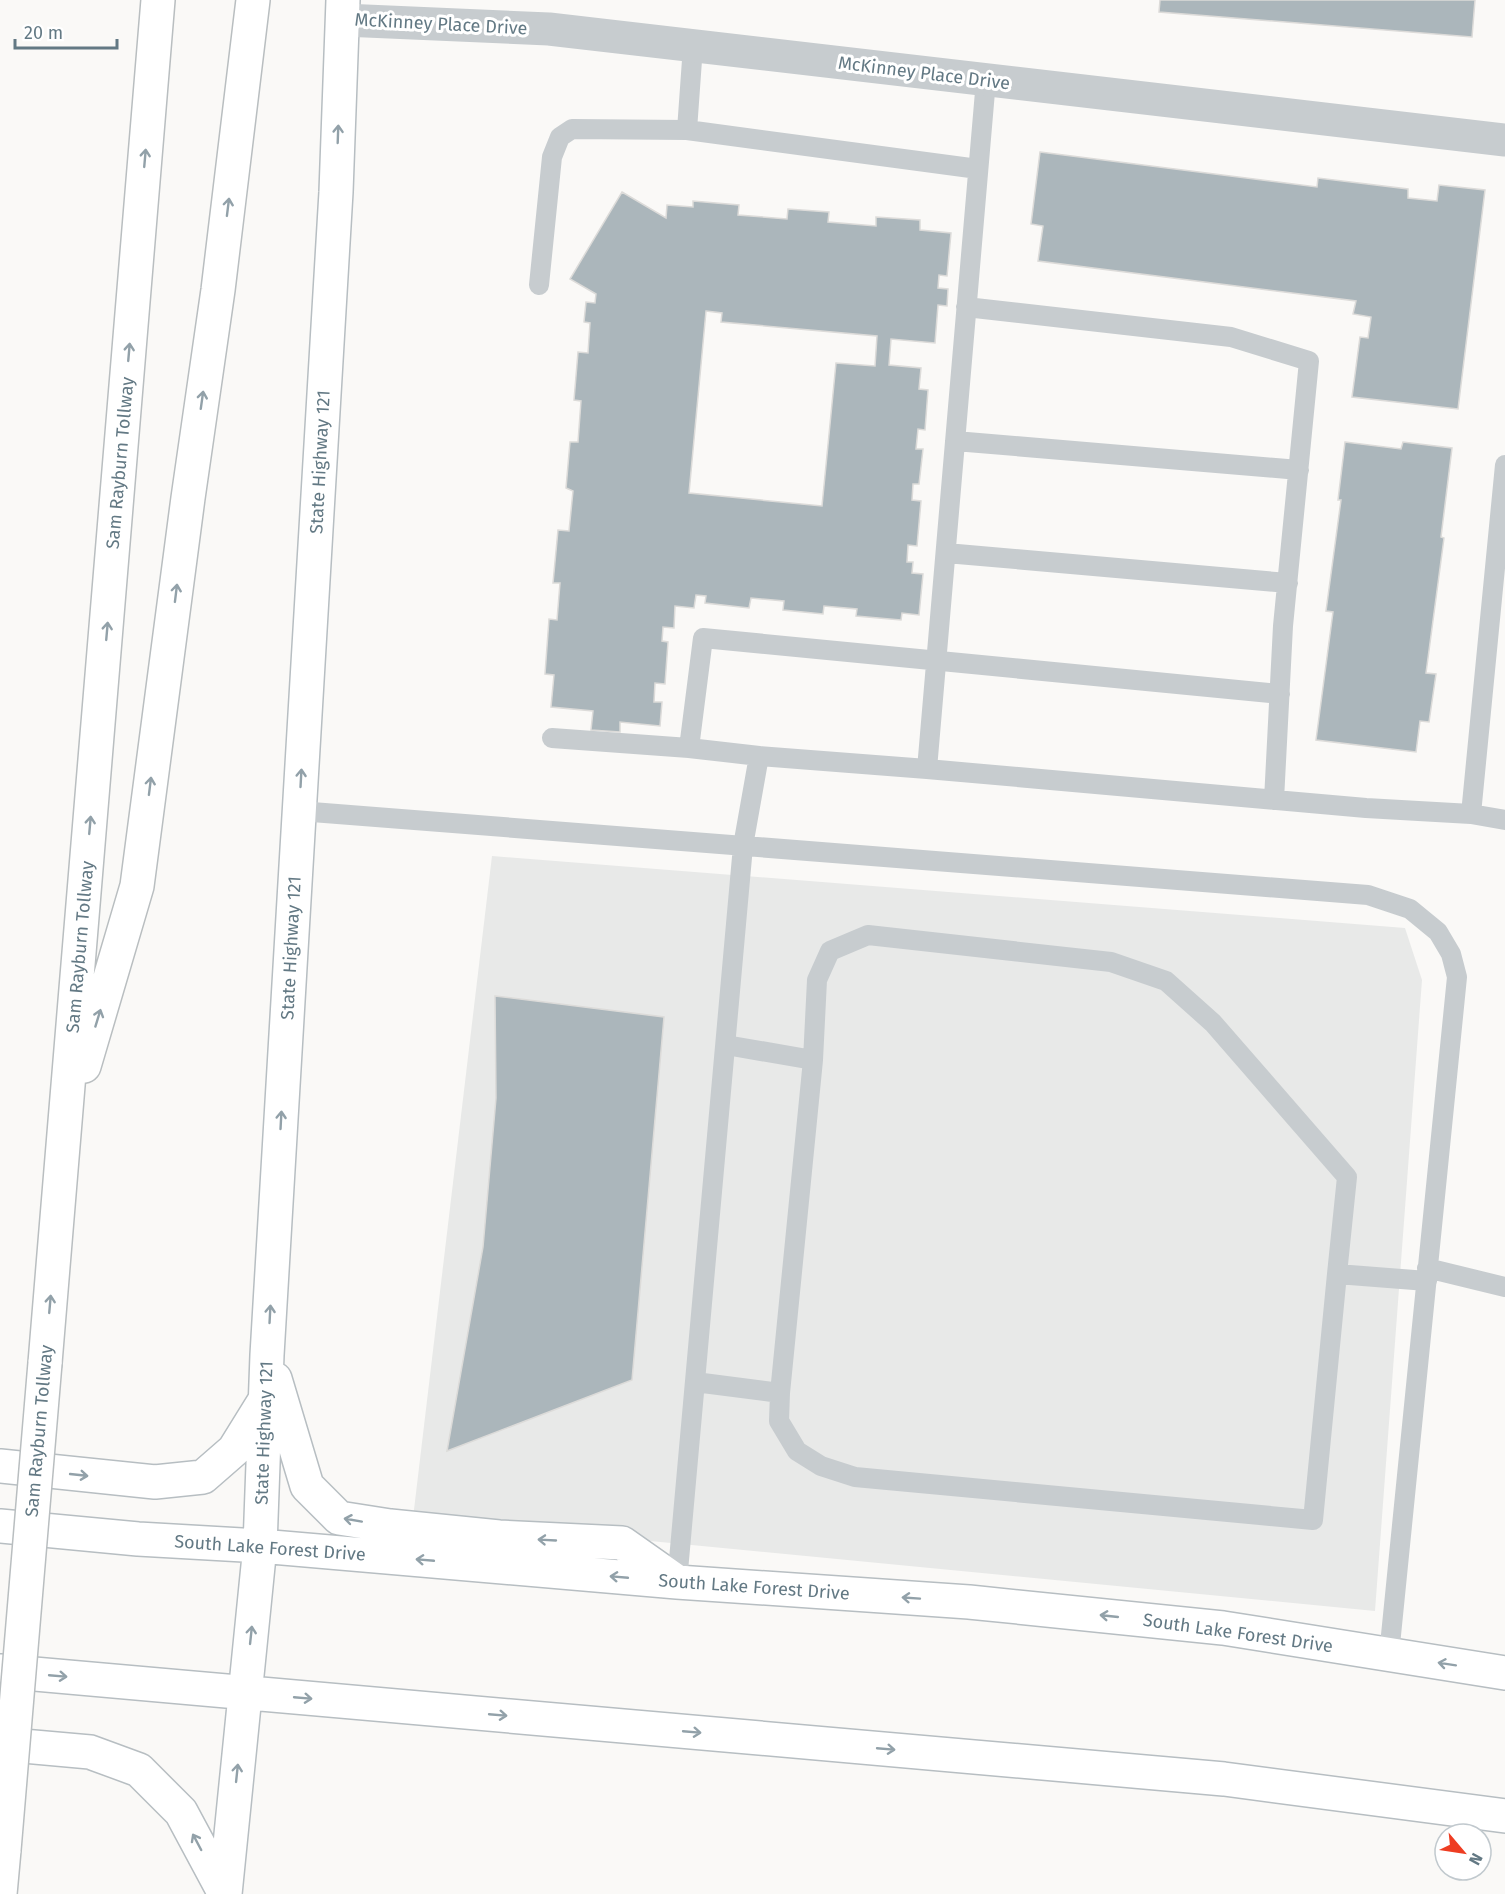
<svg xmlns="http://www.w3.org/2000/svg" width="1505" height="1894" font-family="'Fira Sans',sans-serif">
	<rect width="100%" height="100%" fill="#faf9f7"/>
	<path fill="#e8e9e8" d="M492,856L1405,928L1422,980L1375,1611L413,1518Z"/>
	<path fill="#abb6bb" stroke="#dcdbd9" stroke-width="1.5" fill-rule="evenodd" d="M1160,0H1475L1472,37L1159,12Z
		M1040,152L1317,187L1318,178L1408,189V198L1437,201L1439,185L1485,190L1458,409L1352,397L1360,337L1368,338L1371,317L1353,314L1356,301L1038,261L1043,226L1031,224Z
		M622,192L666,218L667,205L693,207V201L739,205L738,215L787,219L788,209L829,212L828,222L876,226V217L920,220V230L951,233L947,276L939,275L938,288L948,289L947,306L938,305L935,343L891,339L889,365L921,368L919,389L928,390L925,430L918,429L916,449H923L919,484H913L912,500L921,501L917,546L908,545L907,562H913L912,573L923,574L919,615L902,613L901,620L856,616L857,609L824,606L823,614L783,610L784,601L751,598L749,608L705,603L706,596L696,595L694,608L675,606L674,628L663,627L662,641L668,642L665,684L655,683L654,702H662L660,726L620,722V732L591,730L593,711L551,707L554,675L545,674L549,619L557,620L560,583H553L558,530L569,531L573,491L566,488L570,442H578L581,401L574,400L578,352L588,353L590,323L584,322L586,302L595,303L596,294L570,279ZM706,311L722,313L721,322L877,336L875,366L836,363L822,506L689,493Z
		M1345,442L1401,449L1403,442L1452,448L1441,537L1444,538L1426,673L1436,674L1429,722L1420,721L1416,752L1316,740L1333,612L1326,611L1341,500H1338Z
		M495,996L664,1017L632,1380L447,1451L483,1247L496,1098Z"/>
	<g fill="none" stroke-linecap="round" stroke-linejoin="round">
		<g stroke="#b7bec2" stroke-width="36">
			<path id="secondary" d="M275,1379L307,1486L339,1518L390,1526L499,1537L622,1543L676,1581
				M0,1466L155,1482L203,1477L234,1450L265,1400
				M0,1526L138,1539L260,1546L677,1582L969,1602L1223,1628L1505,1673
				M0,1671L1224,1779L1505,1816
				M0,1744L90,1752L139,1770L181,1812L225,1894
				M225,1894L260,1546L267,1355L336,192L343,0"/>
		</g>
		<g stroke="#b9bec0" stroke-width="36">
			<path id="highway" d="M84,1066L137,886L188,498L218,290L253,0
				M45,1363L158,0
				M0,1894L4,1850"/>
		</g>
		<path stroke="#c7cccf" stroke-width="20" d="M693,46L687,130L978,169
			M986,80L927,769L1366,808L1471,814L1505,465
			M539,285L552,157L560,137L572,129L687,130
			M966,307L1231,337L1309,361L1283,626L1274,800
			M955,441L1299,470
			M946,553L1288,583
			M552,738L689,748
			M759,756L689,748L703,638L1280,694
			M299,811L1368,895L1410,909L1438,932L1451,954L1457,977L1389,1655
			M1471,814L1505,820
			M813,1060L817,980L830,951L868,935L1111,962L1166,981L1213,1023L1347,1177L1337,1274L1427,1281
			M1427,1268L1505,1287
			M695,1382L780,1393L813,1060L726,1045
			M780,1393L779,1421L797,1451L821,1466L855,1477L1313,1520L1337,1274
			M677,1582L743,846L759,756L927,769"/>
		<path stroke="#c7cccf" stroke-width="33" d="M343,20L549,29L1505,140"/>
		<use href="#secondary" stroke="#fff" stroke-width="33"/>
		<use href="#highway" stroke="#fff" stroke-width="33"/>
		<g stroke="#b9bec0" stroke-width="36" stroke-linecap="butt">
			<path id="highway-bridge" d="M4,1850L45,1363"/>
		</g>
		<use href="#highway-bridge" stroke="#fff" stroke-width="33"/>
	</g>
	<defs><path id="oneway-shaft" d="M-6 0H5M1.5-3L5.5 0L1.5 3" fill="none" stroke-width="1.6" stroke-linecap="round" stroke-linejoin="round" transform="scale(1.5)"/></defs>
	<g stroke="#92a1a9">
		<use href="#oneway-shaft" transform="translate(338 134) rotate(-88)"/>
		<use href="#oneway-shaft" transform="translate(145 158) rotate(-85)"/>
		<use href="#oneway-shaft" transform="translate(228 207) rotate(-83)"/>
		<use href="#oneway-shaft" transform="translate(129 352) rotate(-85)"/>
		<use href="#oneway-shaft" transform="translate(202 400) rotate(-82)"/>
		<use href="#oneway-shaft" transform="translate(176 593) rotate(-83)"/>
		<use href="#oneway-shaft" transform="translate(107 631) rotate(-85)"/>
		<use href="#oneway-shaft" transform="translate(301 778) rotate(-87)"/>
		<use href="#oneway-shaft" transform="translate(150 786) rotate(-83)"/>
		<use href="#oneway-shaft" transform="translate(90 825) rotate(-85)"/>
		<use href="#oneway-shaft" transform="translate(98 1018) rotate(-73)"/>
		<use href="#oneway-shaft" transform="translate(281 1120) rotate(-87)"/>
		<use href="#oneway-shaft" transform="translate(50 1304) rotate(-85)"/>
		<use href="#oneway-shaft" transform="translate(270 1314) rotate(-87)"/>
		<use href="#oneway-shaft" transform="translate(79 1475) rotate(6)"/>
		<use href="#oneway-shaft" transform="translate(353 1520) rotate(-170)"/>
		<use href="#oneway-shaft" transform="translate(547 1540) rotate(-177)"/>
		<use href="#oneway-shaft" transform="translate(425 1560) rotate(-175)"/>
		<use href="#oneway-shaft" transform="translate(619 1577) rotate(-175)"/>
		<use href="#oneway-shaft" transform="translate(911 1598) rotate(-176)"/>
		<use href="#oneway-shaft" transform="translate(1109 1616) rotate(-174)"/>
		<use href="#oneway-shaft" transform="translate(251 1635) rotate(-84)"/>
		<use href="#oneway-shaft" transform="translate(1447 1664) rotate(-171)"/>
		<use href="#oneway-shaft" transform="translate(58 1676) rotate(5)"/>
		<use href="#oneway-shaft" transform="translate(303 1698) rotate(5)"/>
		<use href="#oneway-shaft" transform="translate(498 1715) rotate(5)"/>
		<use href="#oneway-shaft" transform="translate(692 1732) rotate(5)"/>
		<use href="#oneway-shaft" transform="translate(886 1749) rotate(5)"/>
		<use href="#oneway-shaft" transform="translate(237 1773) rotate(-84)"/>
		<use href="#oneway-shaft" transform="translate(197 1842) rotate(-118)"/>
	</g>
	<g text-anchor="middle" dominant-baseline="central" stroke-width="6" stroke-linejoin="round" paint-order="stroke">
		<g font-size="18" fill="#637984" stroke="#fff">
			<text transform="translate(441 24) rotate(3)">McKinney Place Drive</text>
			<text transform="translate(924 73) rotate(7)">McKinney Place Drive</text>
			<text transform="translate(320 462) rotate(-87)">State Highway 121</text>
			<text transform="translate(120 463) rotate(-85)">Sam Rayburn Tollway</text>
			<text transform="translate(80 947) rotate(-85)">Sam Rayburn Tollway</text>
			<text transform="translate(291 948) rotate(-87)">State Highway 121</text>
			<text transform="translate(39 1431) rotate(-85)">Sam Rayburn Tollway</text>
			<text transform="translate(264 1433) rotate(-88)">State Highway 121</text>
			<text transform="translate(270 1548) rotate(4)">South Lake Forest Drive</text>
			<text transform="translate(754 1587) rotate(4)">South Lake Forest Drive</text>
			<text transform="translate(1238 1633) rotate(8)">South Lake Forest Drive</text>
		</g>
	</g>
	<g transform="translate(1463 1852) rotate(119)"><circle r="28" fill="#ffffff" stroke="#c1c9ce" stroke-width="1.5"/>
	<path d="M0-4.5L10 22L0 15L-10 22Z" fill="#ee3d22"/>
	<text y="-9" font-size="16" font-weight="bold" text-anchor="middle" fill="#637984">N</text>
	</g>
	<path d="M15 39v9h102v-9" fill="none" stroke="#637984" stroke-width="3"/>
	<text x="24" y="39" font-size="18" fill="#637984" stroke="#ffffff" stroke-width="4.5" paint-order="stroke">20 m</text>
</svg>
